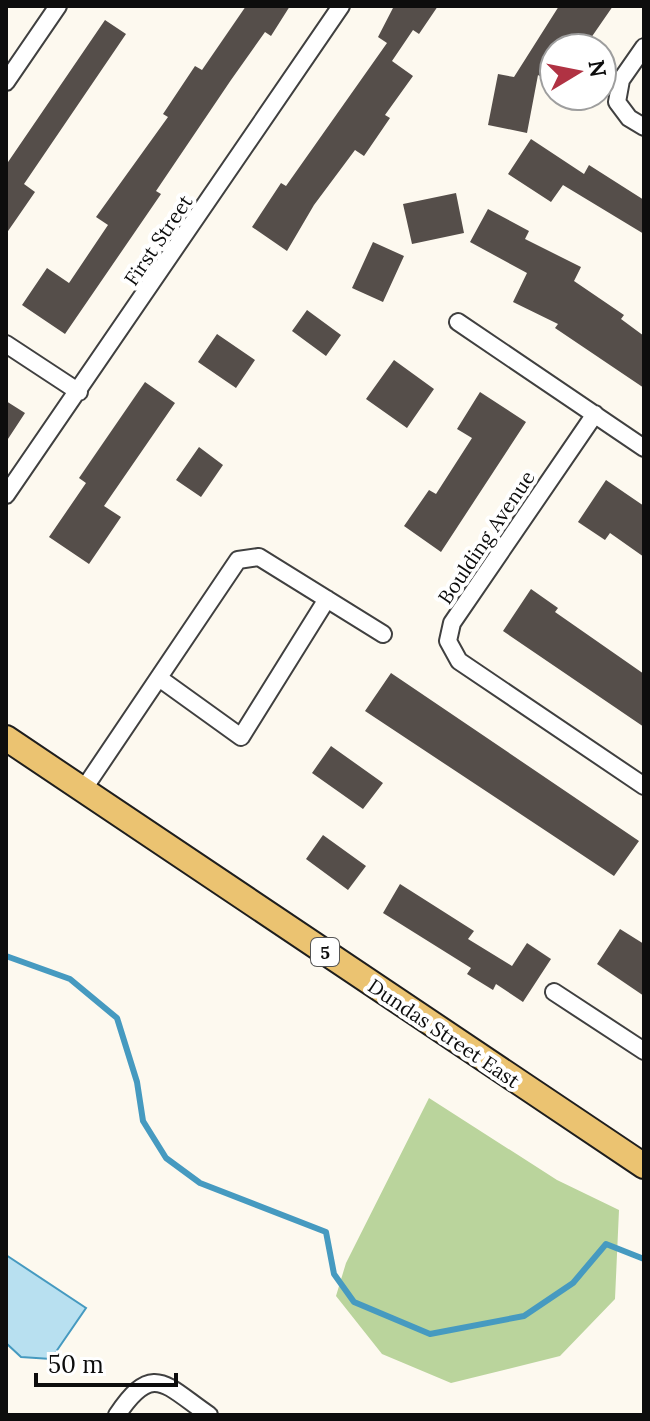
<svg xmlns="http://www.w3.org/2000/svg" width="650" height="1421" font-family="Lora,serif">
	<rect width="100%" height="100%" fill="#fdf9ef"/>
	<path fill="#bad49c" d="M429,1098L557,1180L619,1210L615,1299L560,1356L451,1383L382,1354L336,1296L346,1263Z"/>
	<path fill="#b8e0f0" stroke="#469ac0" stroke-width="2" d="M6,1255L86,1308L51,1359L21,1357L6,1343Z"/>
	<g fill="none" stroke-linecap="round" stroke-linejoin="round">
		<path stroke="#469ac0" stroke-width="6" d="M6,956L70,979L117,1018L137,1082L143,1121L166,1158L200,1183L326,1232L334,1274L354,1302L430,1334L524,1316L573,1283L606,1244L644,1259"/>
	</g>
	<path fill="#554e4a" d="M246,6H290L271,36L265,32L231,80L156,191L161,194L65,334L22,305L47,268L69,283L108,225L96,217L168,117L163,114L195,66L202,70Z
		M394,6H438L419,34L413,30L392,61L413,76L385,115L390,118L364,156L355,150L314,205L287,251L252,227L281,183L286,186L387,43L378,37Z
		M559,6H613L584,48H554V85L538,75L527,133L488,125L498,74L514,77Z
		M105,20L126,34L24,184L35,192L6,234V165Z
		M531,139L584,174L589,165L644,200V234L563,185L551,202L508,174Z
		M456,193L464,233L412,244L403,204Z
		M488,209L529,231L525,239L581,267L574,281L624,315L621,319L644,336V388L555,328L558,324L513,302L527,273L470,242Z
		M373,242L404,256L383,302L352,288Z
		M307,310L341,335L326,356L292,331Z
		M217,334L255,360L236,388L198,362Z
		M394,360L434,389L407,428L366,399Z
		M145,382L175,403L104,506L121,517L89,564L49,537L86,483L79,478Z
		M480,392L526,422L441,552L404,526L429,490L436,494L472,438L457,429Z
		M6,401L25,413L6,442Z
		M199,447L223,465L201,497L176,480Z
		M606,480L644,506V557L610,533L605,540L578,522Z
		M531,589L558,608L555,612L644,674V727L503,631Z
		M391,673L639,841L614,876L365,711Z
		M331,746L383,783L363,809L312,773Z
		M323,835L366,866L348,890L306,859Z
		M400,884L474,931L468,939L512,966L527,943L551,959L523,1002L496,984L493,990L467,974L471,968L383,913Z
		M620,929L644,944V996L597,964Z"/>
	<g fill="none" stroke-linecap="round" stroke-linejoin="round">
		<g stroke="#404040" stroke-width="20">
			<path id="minor" d="M644,47L621,80L617,102L629,118L644,127
				M6,82L58,6
				M458,322L644,448
				M6,344L79,392
				M595,414L452,623L448,641L459,661L644,786
				M6,495L341,6
				M159,678L241,737L327,599
				M83,790L238,560L259,557L383,634
				M554,992L644,1051
				M117,1415C153,1361 165,1385 209,1415"/>
		</g>
		<g stroke="#1e1e1e" stroke-width="28">
			<path id="primary" d="M6,738L644,1166"/>
		</g>
		<use href="#minor" stroke="#fff" stroke-width="16"/>
		<use href="#primary" stroke="#ebc371" stroke-width="24"/>
	</g>
	<g text-anchor="middle" dominant-baseline="central" stroke-width="8" stroke-linejoin="round" paint-order="stroke">
		<rect fill="#fff" stroke="#565656" stroke-width="2" x="311" y="938" width="28" height="28" rx="6"/>
		<g font-size="18" font-weight="bold" fill="#0d0d0d">
			<text x="325" y="952">5</text>
		</g>
		<g font-size="20" fill="#0d0d0d" stroke="#fff">
			<text transform="translate(158 240) rotate(-56)">First Street</text>
			<text transform="translate(486 537) rotate(-56)">Boulding Avenue</text>
			<text transform="translate(444 1033) rotate(34)">Dundas Street East</text>
		</g>
	</g>
	<rect width="650" height="1421" fill="none" stroke="#0d0d0d" stroke-width="16"/>
	<g transform="translate(578 72) rotate(80)"><circle r="38" fill="#ffffff" stroke="#9e9e9e" stroke-width="2"/>
	<path d="M0-6L14 30L0 20L-14 30Z" fill="#b03243"/>
	<text y="-12" font-size="22" font-weight="bold" text-anchor="middle" fill="#0d0d0d">N</text>
	</g>
	<path d="M36 1373v12h140v-12" fill="none" stroke="#0d0d0d" stroke-width="4"/>
	<text x="48" y="1373" font-size="24" fill="#0d0d0d" stroke="#ffffff" stroke-width="6" paint-order="stroke">50 m</text>
</svg>
